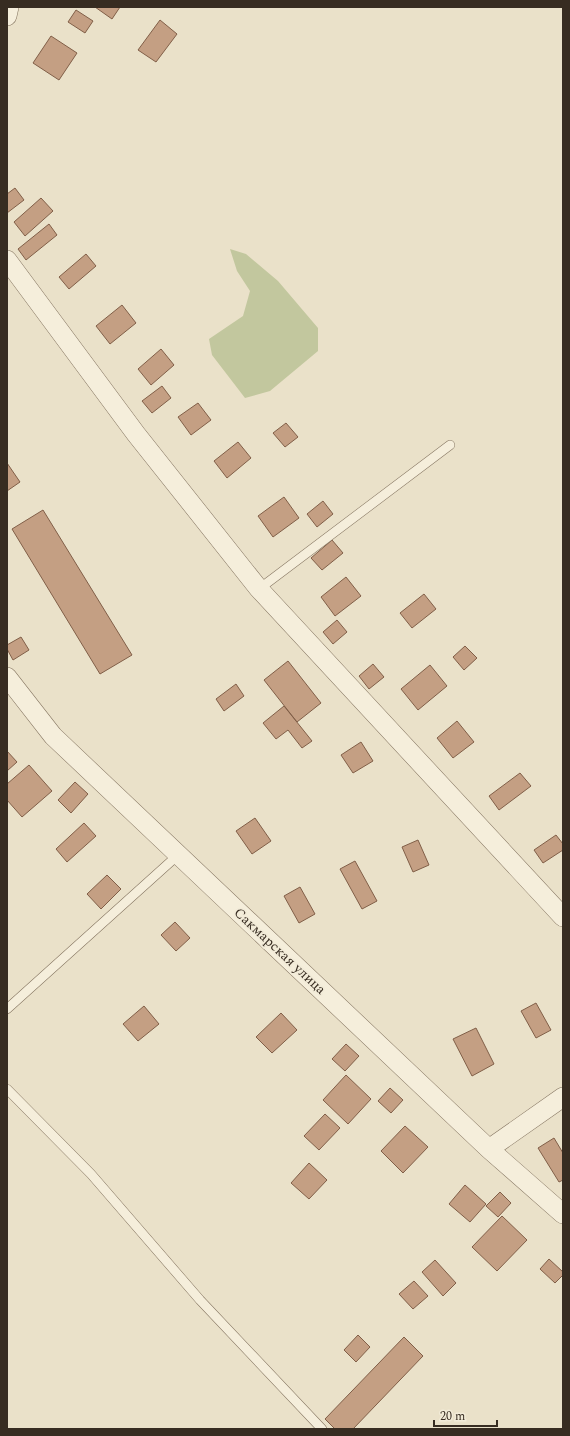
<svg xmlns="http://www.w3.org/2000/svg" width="570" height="1436" font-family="Spectral,serif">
	<rect width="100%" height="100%" fill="#eae1c9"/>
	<path fill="#c2c79e" d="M230,249L246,254L278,281L318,328V351L270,391L245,398L212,355L209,339L243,316L250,291L237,271Z"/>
	<path fill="#c49f83" stroke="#815f48" d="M95,7H120L112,19Z
		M76,10L93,21L85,33L68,22Z
		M160,20L177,34L156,62L138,50Z
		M51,36L77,53L59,80L33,63Z
		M15,188L24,200L7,213V194Z
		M41,198L53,211L25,236L14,222Z
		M49,224L57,235L26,260L18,249Z
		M86,254L96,266L69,289L59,277Z
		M122,305L136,323L110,344L96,326Z
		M161,349L174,365L151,385L138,369Z
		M162,386L171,398L152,413L142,401Z
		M198,403L211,420L191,435L178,417Z
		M286,423L298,437L285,447L273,433Z
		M238,442L251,458L227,478L214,461Z
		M7,463L20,482L7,491Z
		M284,497L299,518L273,537L258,516Z
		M323,501L333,514L317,527L307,514Z
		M43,510L132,655L100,674L12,529Z
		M332,540L343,553L322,570L311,558Z
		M346,577L361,596L335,616L321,597Z
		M424,594L436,609L412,628L400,613Z
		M337,620L347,632L333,644L323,632Z
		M21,637L29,650L13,660L7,649V645Z
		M465,646L477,658L464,670L453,657Z
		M288,661L321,703L297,722L264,680Z
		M373,664L384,677L369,689L359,676Z
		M430,665L447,686L418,710L401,689Z
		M236,684L244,696L224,711L216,699Z
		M284,706L312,741L302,748L288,730L276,739L263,723Z
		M457,721L474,742L453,758L437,738Z
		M361,742L373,761L353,773L341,755Z
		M7,751L17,762L7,771Z
		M29,765L52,791L22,817L7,800V784Z
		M520,773L531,786L499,810L489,796Z
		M75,782L88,794L71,813L58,800Z
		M255,818L271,841L252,854L236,831Z
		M84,823L96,836L67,862L56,849Z
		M556,835L563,844V850L543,863L534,850Z
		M418,840L429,865L413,872L402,847Z
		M355,861L377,901L362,909L340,869Z
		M107,875L121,889L101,909L87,894Z
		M300,887L315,914L299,923L284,896Z
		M175,922L190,938L176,951L161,935Z
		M536,1003L551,1030L536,1038L521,1011Z
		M144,1006L159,1024L138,1041L123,1024Z
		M281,1013L297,1030L272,1053L256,1037Z
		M476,1028L494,1064L472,1076L453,1039Z
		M346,1044L359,1056L345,1071L332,1059Z
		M346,1075L371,1099L348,1124L323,1100Z
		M390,1088L403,1100L391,1113L378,1101Z
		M325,1114L340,1128L319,1150L304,1136Z
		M405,1126L428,1147L403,1173L381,1151Z
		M554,1138L563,1153V1180L559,1182L538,1148Z
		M309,1163L327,1180L309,1199L291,1183Z
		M465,1185L486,1204L470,1222L449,1204Z
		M500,1192L511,1203L498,1217L486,1206Z
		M502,1216L527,1240L497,1271L472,1247Z
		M549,1259L563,1272V1275L555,1283L540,1269Z
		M435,1260L456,1283L443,1296L422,1272Z
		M414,1281L428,1296L413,1309L399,1294Z
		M358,1335L370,1347L356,1362L344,1350Z
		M404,1337L423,1356L353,1429H335L325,1419Z"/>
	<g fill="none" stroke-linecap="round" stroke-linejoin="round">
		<g stroke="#847460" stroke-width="10">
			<path id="lane" d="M259,589L450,445
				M7,1009L178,855
				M7,1089L91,1174L200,1300L322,1429"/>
		</g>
		<g stroke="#847460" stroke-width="20">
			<path id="street" d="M7,16L9,7
				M7,260L136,434L259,589L563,917
				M7,677L53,736L489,1149L563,1214
				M489,1149L563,1097"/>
		</g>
		<use href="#lane" stroke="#f5eedb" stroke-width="9"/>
		<use href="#street" stroke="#f5eedb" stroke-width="19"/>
	</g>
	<g text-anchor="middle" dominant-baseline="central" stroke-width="3.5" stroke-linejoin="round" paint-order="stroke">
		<g font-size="14" fill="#372c21" stroke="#f2ebd8">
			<text transform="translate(280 951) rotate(43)">Сакмарская улица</text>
		</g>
	</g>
	<rect width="570" height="1436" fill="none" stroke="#372c21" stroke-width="16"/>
	<path d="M434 1420v6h63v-6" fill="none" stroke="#372c21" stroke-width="2"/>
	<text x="440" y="1420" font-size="12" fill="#372c21" stroke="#f2ebd8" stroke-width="3" paint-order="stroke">20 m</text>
</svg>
